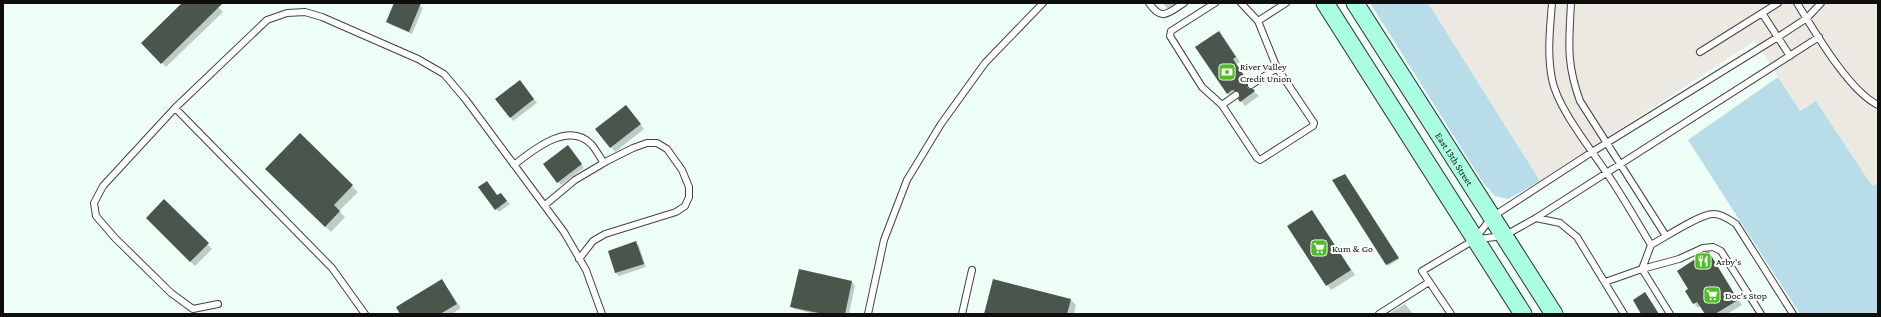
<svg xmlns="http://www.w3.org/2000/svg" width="1881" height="317" font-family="'Crimson Pro',serif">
	<rect width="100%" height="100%" fill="#eefff8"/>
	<path fill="#ece9e2" d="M1428,3H1878V184L1872,187L1816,101L1800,111L1755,41L1540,181Z"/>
	<path fill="#b8dde9" d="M1370,3H1428L1540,181L1508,199L1495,196L1484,184Z
		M1778,77L1800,111L1816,101L1872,186L1878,184V314H1800L1688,140Z"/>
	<path fill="#0003" d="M183,3H214L223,12L166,67L143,43Z
		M395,3H416L423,8L412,34L391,25L388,22Z
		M1163,3H1187L1171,13Z
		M1223,37L1240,62L1237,64L1252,87V90L1259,96L1245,106L1241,101V95L1237,94L1232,97L1227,93Z
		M523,85L537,103L513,121L497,99Z
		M630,111L644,129L615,152L596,129Z
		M300,135L358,192L339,211L345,217L331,232L267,169Z
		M571,149L584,168L561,185L544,164Z
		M1346,176L1399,259L1388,266L1334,181Z
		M501,194L510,204L499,212L496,209L498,196Z
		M164,201L212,249L195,266L147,218Z
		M1312,211L1355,275L1331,290L1289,227Z
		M636,243L639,246L646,267L619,276L616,273Z
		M1708,253L1742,305L1727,314H1706L1701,306L1698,308L1694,303L1690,289Z
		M442,280L461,308L452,314H401Z
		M852,282L855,285L849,314H815L794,309L791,306Z
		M1071,300L1076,305L1074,314H985Z
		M1405,304L1413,314H1388Z"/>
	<path fill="#4a564c" d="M182,3H223L161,64L141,43Z
		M394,3H421L409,32L386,22Z
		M1219,31L1236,57L1233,59L1248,82L1247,87L1249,89H1253L1255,91L1240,102L1238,99L1240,96L1239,92L1232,90L1227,94L1195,47Z
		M520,80L534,99L510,118L495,99Z
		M626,105L641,124L610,148L595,129Z
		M300,133L353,185L334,205L340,211L325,227L265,169Z
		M568,145L582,164L557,183L543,164Z
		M1345,174L1399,258L1386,265L1332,180Z
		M487,181L497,195L501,193L507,201L495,210L478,187Z
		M164,199L209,243L190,262L146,218Z
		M1312,210L1351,270L1326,286L1287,226Z
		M636,241L644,264L615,273L608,251Z
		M1706,252H1709L1738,300L1715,314H1705L1697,302L1693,304L1685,291L1688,289L1677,271Z
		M799,269L852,281L845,314H823L790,307Z
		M442,279L457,304L440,314H400L396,307Z
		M993,279L1071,299L1067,314H984Z
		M1645,292L1659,314H1641L1633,300Z"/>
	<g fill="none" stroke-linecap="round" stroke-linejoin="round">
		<g stroke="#414141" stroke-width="8">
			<path id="lane" d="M1149,3C1162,22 1168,13 1184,3
				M1215,3L1171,31L1170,36L1202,87L1222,105L1257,158L1260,160L1313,126L1314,123L1277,68L1258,21L1241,3
				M1552,3C1550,28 1547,54 1552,79C1557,107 1590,148 1606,172C1622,195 1636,220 1651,245L1642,269L1670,314
				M1571,3C1569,42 1566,63 1580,101L1666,236
				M1797,3C1815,32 1849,91 1878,105
				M1762,13L1790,56
				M1258,21L1286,3
				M1700,52L1778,3
				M1251,85L1277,68
				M1222,105L1236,95
				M175,108L103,186L94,203L96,216L115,238L171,293L193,309L218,304
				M514,165C533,150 569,120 592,145C596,150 600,157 604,163
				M545,205L575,180L607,161L633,148L647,143H657L667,149L682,170L689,187V197L685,206L676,212L605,234L593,241L579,259
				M1536,218L1560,223L1577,237L1624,314
				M1478,239L1504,236L1536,218L1819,37
				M1651,245C1664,238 1701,213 1714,214C1722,214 1730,220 1736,224L1793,314
				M1605,282L1642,269L1679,259L1703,248L1713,247L1721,251L1761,314
				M365,314L332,268L175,108L267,20L287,13L305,12L322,17L418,59L444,74L466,100L564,232L586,270L602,314
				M868,314L884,240L907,180L941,124L985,63L1043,3
				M962,314L972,270
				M1379,314L1429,282
				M1451,314L1422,271L1474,240L1492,217L1592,152L1778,37L1807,18L1821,3"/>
		</g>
		<g stroke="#303030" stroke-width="19">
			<g id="secondary">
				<path d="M1325,3L1523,314"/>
				<path id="s1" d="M1355,3L1554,314"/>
			</g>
		</g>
		<use href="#lane" stroke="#fff" stroke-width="6"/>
		<use href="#secondary" stroke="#aafee1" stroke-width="17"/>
	</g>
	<defs>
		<g id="bank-square" transform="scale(0.9)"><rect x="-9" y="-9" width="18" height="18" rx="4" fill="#50bd26" stroke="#fff"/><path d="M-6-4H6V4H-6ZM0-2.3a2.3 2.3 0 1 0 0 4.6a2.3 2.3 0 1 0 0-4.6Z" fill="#fff"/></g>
		<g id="supermarket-square" transform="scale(0.9)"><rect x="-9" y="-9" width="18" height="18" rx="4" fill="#50bd26" stroke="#fff"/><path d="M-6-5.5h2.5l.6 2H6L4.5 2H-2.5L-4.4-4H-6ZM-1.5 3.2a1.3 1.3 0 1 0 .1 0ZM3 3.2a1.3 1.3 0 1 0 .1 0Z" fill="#fff"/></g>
		<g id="restaurant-square" transform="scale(0.9)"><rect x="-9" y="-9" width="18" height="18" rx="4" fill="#50bd26" stroke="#fff"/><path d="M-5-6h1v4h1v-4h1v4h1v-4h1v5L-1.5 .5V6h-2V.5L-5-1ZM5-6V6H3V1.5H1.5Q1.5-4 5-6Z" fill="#fff"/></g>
	</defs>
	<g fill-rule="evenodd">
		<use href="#bank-square" x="1227" y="72"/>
		<use href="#supermarket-square" x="1319" y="248"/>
		<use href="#restaurant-square" x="1703" y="261"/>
		<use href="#supermarket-square" x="1712" y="295"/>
	</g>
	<g text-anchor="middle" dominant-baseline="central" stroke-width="4" stroke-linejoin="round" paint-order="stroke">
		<g font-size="10" fill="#0e0e0e" stroke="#fff" text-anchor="start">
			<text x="1240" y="66">River Valley<tspan x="1240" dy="12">Credit Union</tspan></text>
			<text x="1332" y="248">Kum &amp; Go</text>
			<text x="1716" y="261">Arby's</text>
			<text x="1725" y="295">Doc's Stop</text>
		</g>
		<g font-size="10" fill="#0e0e0e" stroke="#fff">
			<text stroke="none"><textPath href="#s1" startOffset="185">East 13th Street</textPath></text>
		</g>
	</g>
	<rect width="1881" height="317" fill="none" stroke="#0e0e0e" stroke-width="8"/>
</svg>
